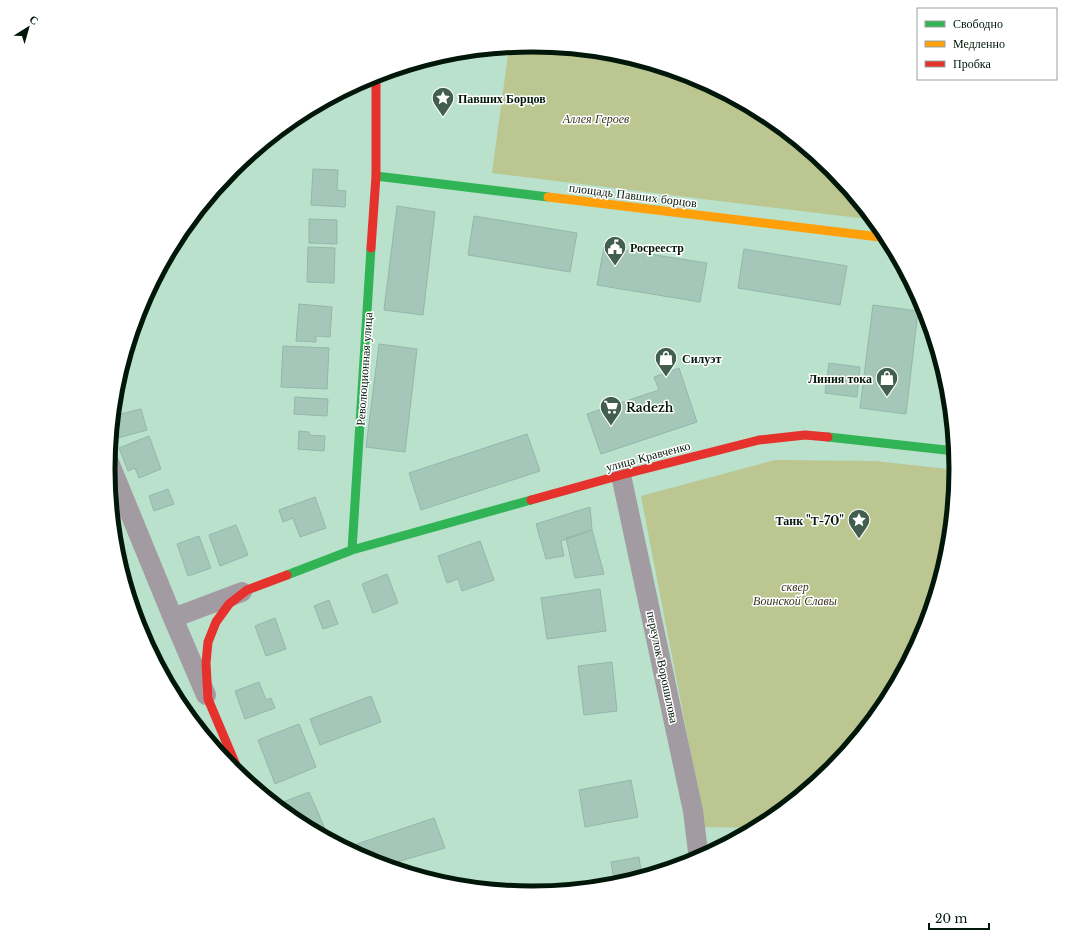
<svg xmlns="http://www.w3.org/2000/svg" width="1065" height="939" font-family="'Libre Baskerville',serif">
	<rect width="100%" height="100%" fill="#b9e1cc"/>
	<path fill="#bbc691" d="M533,45L616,53L695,77L769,117L833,169L875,220L492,173L509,47Z
		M775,460L875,461L957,470L949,553L925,632L885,706L833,770L768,823L759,828L705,827L641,496Z"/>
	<path fill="#a4c7ba" stroke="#93b7aa" d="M313,169L338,170L337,190L346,191L345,207L311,205Z
		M397,206L435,212L423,315L384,310Z
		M474,216L577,233L570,272L468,255Z
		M309,219L337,220V244L309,243Z
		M308,247L335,248L334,283L307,282Z
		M604,247L707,263L700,302L597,285Z
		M744,249L847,266L840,305L738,288Z
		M299,304L332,307L330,337L316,336V342L296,341Z
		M873,305L918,311L906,414L860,408Z
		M379,344L417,349L405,452L366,447Z
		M283,346L329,348L327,389L281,387Z
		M829,363L860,367L857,397L825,393Z
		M679,368L697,422L601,454L587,414L659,390L654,377Z
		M295,397L328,399L327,416L294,414Z
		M141,409L147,430L118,438L113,416Z
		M299,431L309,432V435L325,436L324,451L298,449Z
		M527,434L540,471L421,510L409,473Z
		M149,436L161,469L139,478L135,468L128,471L119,448Z
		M168,489L174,504L154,511L149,496Z
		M315,497L326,528L300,537L293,518L283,522L279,510Z
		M590,507L592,530L561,541L564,556L546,559L536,524Z
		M236,525L248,555L220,566L209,535Z
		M592,530L604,574L575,578L566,538Z
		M199,536L211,568L188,576L177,544Z
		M480,541L494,580L462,591L458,579L447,583L438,556Z
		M387,574L398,603L373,613L362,584Z
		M600,589L606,631L547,639L541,598Z
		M134,593L141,608L135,611L137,617L136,618L129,595Z
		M329,600L338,624L323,629L314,606Z
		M275,618L286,649L266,656L255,626Z
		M157,654L167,683L153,656Z
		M612,662L617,711L584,715L578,666Z
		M259,682L266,700L271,698L275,708L245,719L235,691Z
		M371,696L381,722L320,745L310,719Z
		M299,724L316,767L275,784L258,740Z
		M631,780L638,817L585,827L579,790Z
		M309,792L330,840L296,822L289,817L283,802Z
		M434,818L445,848L383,866L370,862L345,848Z
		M639,857L642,878L615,886L611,862Z"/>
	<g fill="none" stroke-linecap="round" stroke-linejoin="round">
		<path stroke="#a29ca2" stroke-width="20" d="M109,462L173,618L206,695
			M621,475L693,811L699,860
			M173,618L242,592"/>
		<path stroke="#30b455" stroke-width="9" d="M376,176L548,197
			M828,437L955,451
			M352,550L371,248
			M287,575L352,550L531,500"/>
		<path stroke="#ff9f0a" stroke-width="9" d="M548,197L888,238"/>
		<path stroke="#e5322d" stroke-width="9" d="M371,248L376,176V76
			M531,500L621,475L759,440L805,435L828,437
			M241,777L208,699L206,663L208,642L216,622L229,604L247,590L287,575"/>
	</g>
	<defs>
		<g id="sight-pin" transform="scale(1.15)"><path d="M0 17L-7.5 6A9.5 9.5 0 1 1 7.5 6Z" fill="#415e4e" stroke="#fff"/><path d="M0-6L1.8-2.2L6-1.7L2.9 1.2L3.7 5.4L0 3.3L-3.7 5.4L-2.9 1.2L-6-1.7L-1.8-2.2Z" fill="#fff"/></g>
		<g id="civic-pin" transform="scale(1.15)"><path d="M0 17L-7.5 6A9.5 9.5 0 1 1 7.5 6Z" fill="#415e4e" stroke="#fff"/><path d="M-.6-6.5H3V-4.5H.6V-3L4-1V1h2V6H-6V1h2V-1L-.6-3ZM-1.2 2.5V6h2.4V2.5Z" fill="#fff"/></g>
		<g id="shop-pin" transform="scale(1.15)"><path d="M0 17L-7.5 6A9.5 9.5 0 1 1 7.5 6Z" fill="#415e4e" stroke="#fff"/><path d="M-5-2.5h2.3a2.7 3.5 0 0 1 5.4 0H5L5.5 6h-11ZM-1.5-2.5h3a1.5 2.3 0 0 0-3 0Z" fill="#fff"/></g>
		<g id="supermarket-pin" transform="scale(1.15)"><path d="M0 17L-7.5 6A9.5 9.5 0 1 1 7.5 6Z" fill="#415e4e" stroke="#fff"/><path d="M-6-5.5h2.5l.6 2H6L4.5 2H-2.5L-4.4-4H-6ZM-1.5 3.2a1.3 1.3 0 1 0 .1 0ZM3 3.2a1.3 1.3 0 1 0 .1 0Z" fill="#fff"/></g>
	</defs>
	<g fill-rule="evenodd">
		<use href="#sight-pin" x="443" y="98"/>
		<use href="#civic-pin" x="615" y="247"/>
		<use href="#shop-pin" x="666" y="358"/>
		<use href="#shop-pin" x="887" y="378"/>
		<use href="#supermarket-pin" x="611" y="407"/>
		<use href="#sight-pin" x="859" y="520"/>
	</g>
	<g text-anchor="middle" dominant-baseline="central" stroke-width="3" stroke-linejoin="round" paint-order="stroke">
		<g font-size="12" font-weight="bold" fill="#00170a" stroke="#fff" text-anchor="start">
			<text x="458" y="98">Павших Борцов</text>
			<text x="630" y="247">Росреестр</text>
			<text x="682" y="358">Силуэт</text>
			<text x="872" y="378" text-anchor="end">Линия тока</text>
			<text x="626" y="407">Radezh</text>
			<text x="844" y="520" text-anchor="end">Танк "Т-70"</text>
		</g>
		<g font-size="12" font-style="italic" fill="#39351d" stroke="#fff">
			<text x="596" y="118">Аллея Героев</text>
			<text x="795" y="586">сквер<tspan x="795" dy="14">Воинской Славы</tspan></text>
		</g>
		<g font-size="12" fill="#00170a" stroke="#fff">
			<text transform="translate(633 195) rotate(7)">площадь Павших борцов</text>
			<text transform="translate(364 369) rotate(-86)">Революционная улица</text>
			<text transform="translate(648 456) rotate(-15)">улица Кравченко</text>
			<text transform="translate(663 667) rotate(78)">переулок Ворошилова</text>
		</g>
	</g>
	<path d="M0 0H1065V939H0ZM115 469a417 417 0 1 1 834 0a417 417 0 1 1-834 0Z" fill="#fff" fill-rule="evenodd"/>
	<path fill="none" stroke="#00170a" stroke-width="5" d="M115 469a417 417 0 1 1 834 0a417 417 0 1 1-834 0Z"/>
	<rect x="917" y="8" width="140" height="72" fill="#ffffff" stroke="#99a29d"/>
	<rect x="925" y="21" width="20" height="6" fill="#30b455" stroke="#99a29d"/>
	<text x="953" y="28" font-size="12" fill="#00170a">Свободно</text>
	<rect x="925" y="41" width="20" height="6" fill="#ff9f0a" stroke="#99a29d"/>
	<text x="953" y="48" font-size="12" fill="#00170a">Медленно</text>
	<rect x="925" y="61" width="20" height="6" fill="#e5322d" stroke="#99a29d"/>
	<text x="953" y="68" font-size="12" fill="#00170a">Пробка</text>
	<g transform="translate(28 28) rotate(37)" stroke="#ffffff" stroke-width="3" paint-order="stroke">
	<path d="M0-3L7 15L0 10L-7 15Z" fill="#00170a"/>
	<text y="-6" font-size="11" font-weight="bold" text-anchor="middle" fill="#00170a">С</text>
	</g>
	<path d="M929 923v6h60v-6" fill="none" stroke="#00170a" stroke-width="2"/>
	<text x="935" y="923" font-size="12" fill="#00170a" stroke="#ffffff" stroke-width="3" paint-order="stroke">20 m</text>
</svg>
